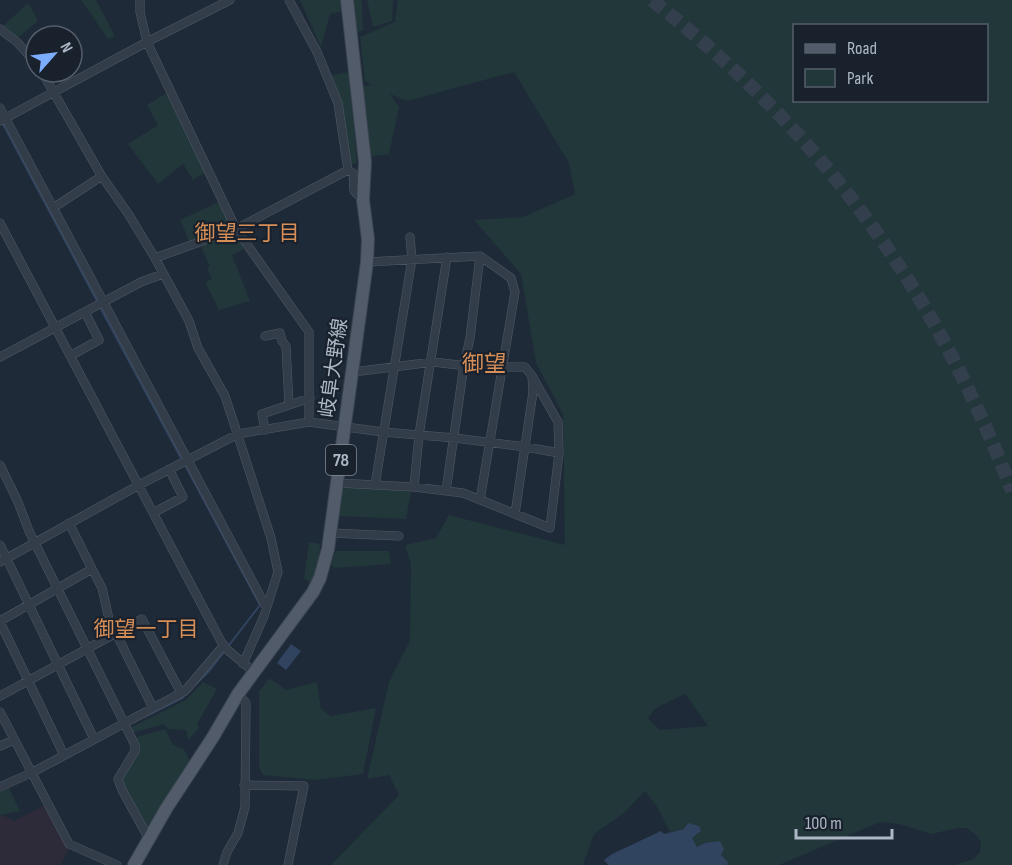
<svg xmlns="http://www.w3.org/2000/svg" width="1012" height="865" font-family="'Sofia Sans Condensed','Noto Sans JP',sans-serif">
	<rect width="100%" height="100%" fill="#1f2a38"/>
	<path fill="#2d2b3a" d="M45,805L69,849L61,865H0V814L14,821Z"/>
	<path fill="#21373a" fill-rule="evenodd" d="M81,0H96L115,36L108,39Z
		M300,0H342L344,11L330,14L321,47Z
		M352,0H362L363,30L356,33Z
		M367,0H393L392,21L373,27Z
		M398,0H1012V865H954L974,859L980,852L981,842L975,834L966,828H957L932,834L899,824L880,822L779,865H727V862L721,855L697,847L684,829L670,832L657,807L645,791L624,813L594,834L583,865H331L399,795L389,775L367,779L389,682L410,641L411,564L405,545L436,538L449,515L565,545L563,414L536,363L521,274L474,220L523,217L575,194L569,163L514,72L407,101L390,94L399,107L389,154L366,157L358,87L372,85L365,81L360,37L395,22ZM794,26H986V100H794ZM685,694L708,726L660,730L648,718L656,708Z
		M28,3L37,18V22L16,39L2,27Z
		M349,72L357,163L350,165L341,99L331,75Z
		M168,92L206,172L193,180L183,164L158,184L128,144L158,125L147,105Z
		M221,201L232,225L190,243L180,220Z
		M231,234L237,235L244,249L232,255L250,301L219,310L205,282L212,279L207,268L210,266L201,247Z
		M343,485L411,491L406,519L338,516Z
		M309,542L320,544L319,568L311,583L304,579Z
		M336,551H389L391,564L333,568L331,563Z
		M269,678L286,690L317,682L321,709L331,716L376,708L363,774L315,780L263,775L259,767V692Z
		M203,682L217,689L197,724L199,728L188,740L186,730L168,729L164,724L132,733V727L186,700Z
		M165,729L173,745L184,749L190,762L148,832L121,779L139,750L137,737Z
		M9,788L20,811L0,815V792Z"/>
	<path fill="#30435f" d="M291,644L301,651L286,670L277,663Z
		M688,823L699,826L701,831L692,838L697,847L705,843L720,841L724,849L721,855L728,862L727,865H608L604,860L612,854L661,831L664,834L684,829Z"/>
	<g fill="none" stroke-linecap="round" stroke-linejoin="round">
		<path stroke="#30435f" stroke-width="2" d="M3,124L97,301
			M101,309L182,460
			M185,465L260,605L210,670L194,686
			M144,717L182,698L186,694
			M54,765L109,735"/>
		<path stroke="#343f4d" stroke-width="14" stroke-dasharray="14 7" stroke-linecap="butt" d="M652,0C825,136 933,286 1012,491"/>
		<g stroke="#505a67" stroke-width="9">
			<path id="street" d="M140,0V12L147,42L236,229L309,332V422
				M289,0L317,52L338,103L348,170
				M0,29L17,42L36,63
				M42,72L101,175L129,215L155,258L189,321L198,348L225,396L271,538L278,572L264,616L243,664
				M0,108L265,605L267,606
				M0,121L147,42L230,0
				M53,208L102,176
				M0,223L224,647L254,672
				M155,258L236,229L348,170L353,173L354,191L363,200
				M367,262L480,256L470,338L464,365L446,491
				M265,336L280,333L282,341L286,346L289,405
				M70,356L99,340L85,312
				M0,357L141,282L163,274
				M353,372L433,362L476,367H525L532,376L533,392L515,514
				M265,430L262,414L310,398
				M0,465L18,502L29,531L135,745V751L118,779L122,790L149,839
				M338,483L414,487L463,493L550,528L559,453L558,422L532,376
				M375,485L412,259L410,237
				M414,487L419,435L447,257
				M480,500L515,292L511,278L480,256
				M155,512L183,497L169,469
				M69,523L92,569
				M331,533L399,536
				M0,545L94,739
				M0,562L139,485L238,434L309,422L383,432L455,438L526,447L559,453
				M0,621L92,569L102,588L109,619L153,708
				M0,622L64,755
				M0,696L142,619L181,693
				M0,712L69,844L117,865
				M0,746L14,740
				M244,785L304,786L288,865
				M0,787L31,773L185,691L224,645
				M223,865L227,852L238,833L245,807L246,703L238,694"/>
		</g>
		<g stroke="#3c4552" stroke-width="14">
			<path id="primary" d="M134,865L166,809L213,737L238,694L313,592L320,578L328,549L367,262L368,239L363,200L365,162L347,0"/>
		</g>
		<use href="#street" stroke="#333c49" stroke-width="8"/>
		<use href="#primary" stroke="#515b69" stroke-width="12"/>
	</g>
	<g text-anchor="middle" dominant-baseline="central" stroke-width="4.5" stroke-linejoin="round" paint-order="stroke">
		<rect fill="#19212d" stroke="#818a98" stroke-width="1.5" x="326" y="445" width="30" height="30" rx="4.5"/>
		<g font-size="18" font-weight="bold" fill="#adb7c6">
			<text x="341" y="460">78</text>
		</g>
		<g font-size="20" fill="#adb7c6" stroke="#19212d">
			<text transform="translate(334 368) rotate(-82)">岐阜大野線</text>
		</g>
		<g font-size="21" fill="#d78f57" stroke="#19212d">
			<text x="247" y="233">御望三丁目</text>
			<text x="146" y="629">御望一丁目</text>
		</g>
		<g font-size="22" fill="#d78f57" stroke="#19212d">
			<text x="484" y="364">御望</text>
		</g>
	</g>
	<rect x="793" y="24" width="195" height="78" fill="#19212d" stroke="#545d6a" stroke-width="1.5"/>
	<rect x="805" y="44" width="30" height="9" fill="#515b69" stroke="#545d6a" stroke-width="1.5"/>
	<text x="847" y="54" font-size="18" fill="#adb7c6">Road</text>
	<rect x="805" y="69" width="30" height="18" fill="#21373a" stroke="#545d6a" stroke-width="1.5"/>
	<text x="847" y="84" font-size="18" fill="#adb7c6">Park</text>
	<g transform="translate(54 54) rotate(62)"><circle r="28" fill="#19212d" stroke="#545d6a" stroke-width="1.5"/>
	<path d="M0-4.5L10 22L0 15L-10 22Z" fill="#7cadfc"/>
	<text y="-9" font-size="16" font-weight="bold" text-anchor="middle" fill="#adb7c6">N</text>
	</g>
	<path d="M796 829v9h96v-9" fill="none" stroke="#adb7c6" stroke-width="3"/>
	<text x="805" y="829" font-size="18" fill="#adb7c6" stroke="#19212d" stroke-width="4.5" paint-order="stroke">100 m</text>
</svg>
